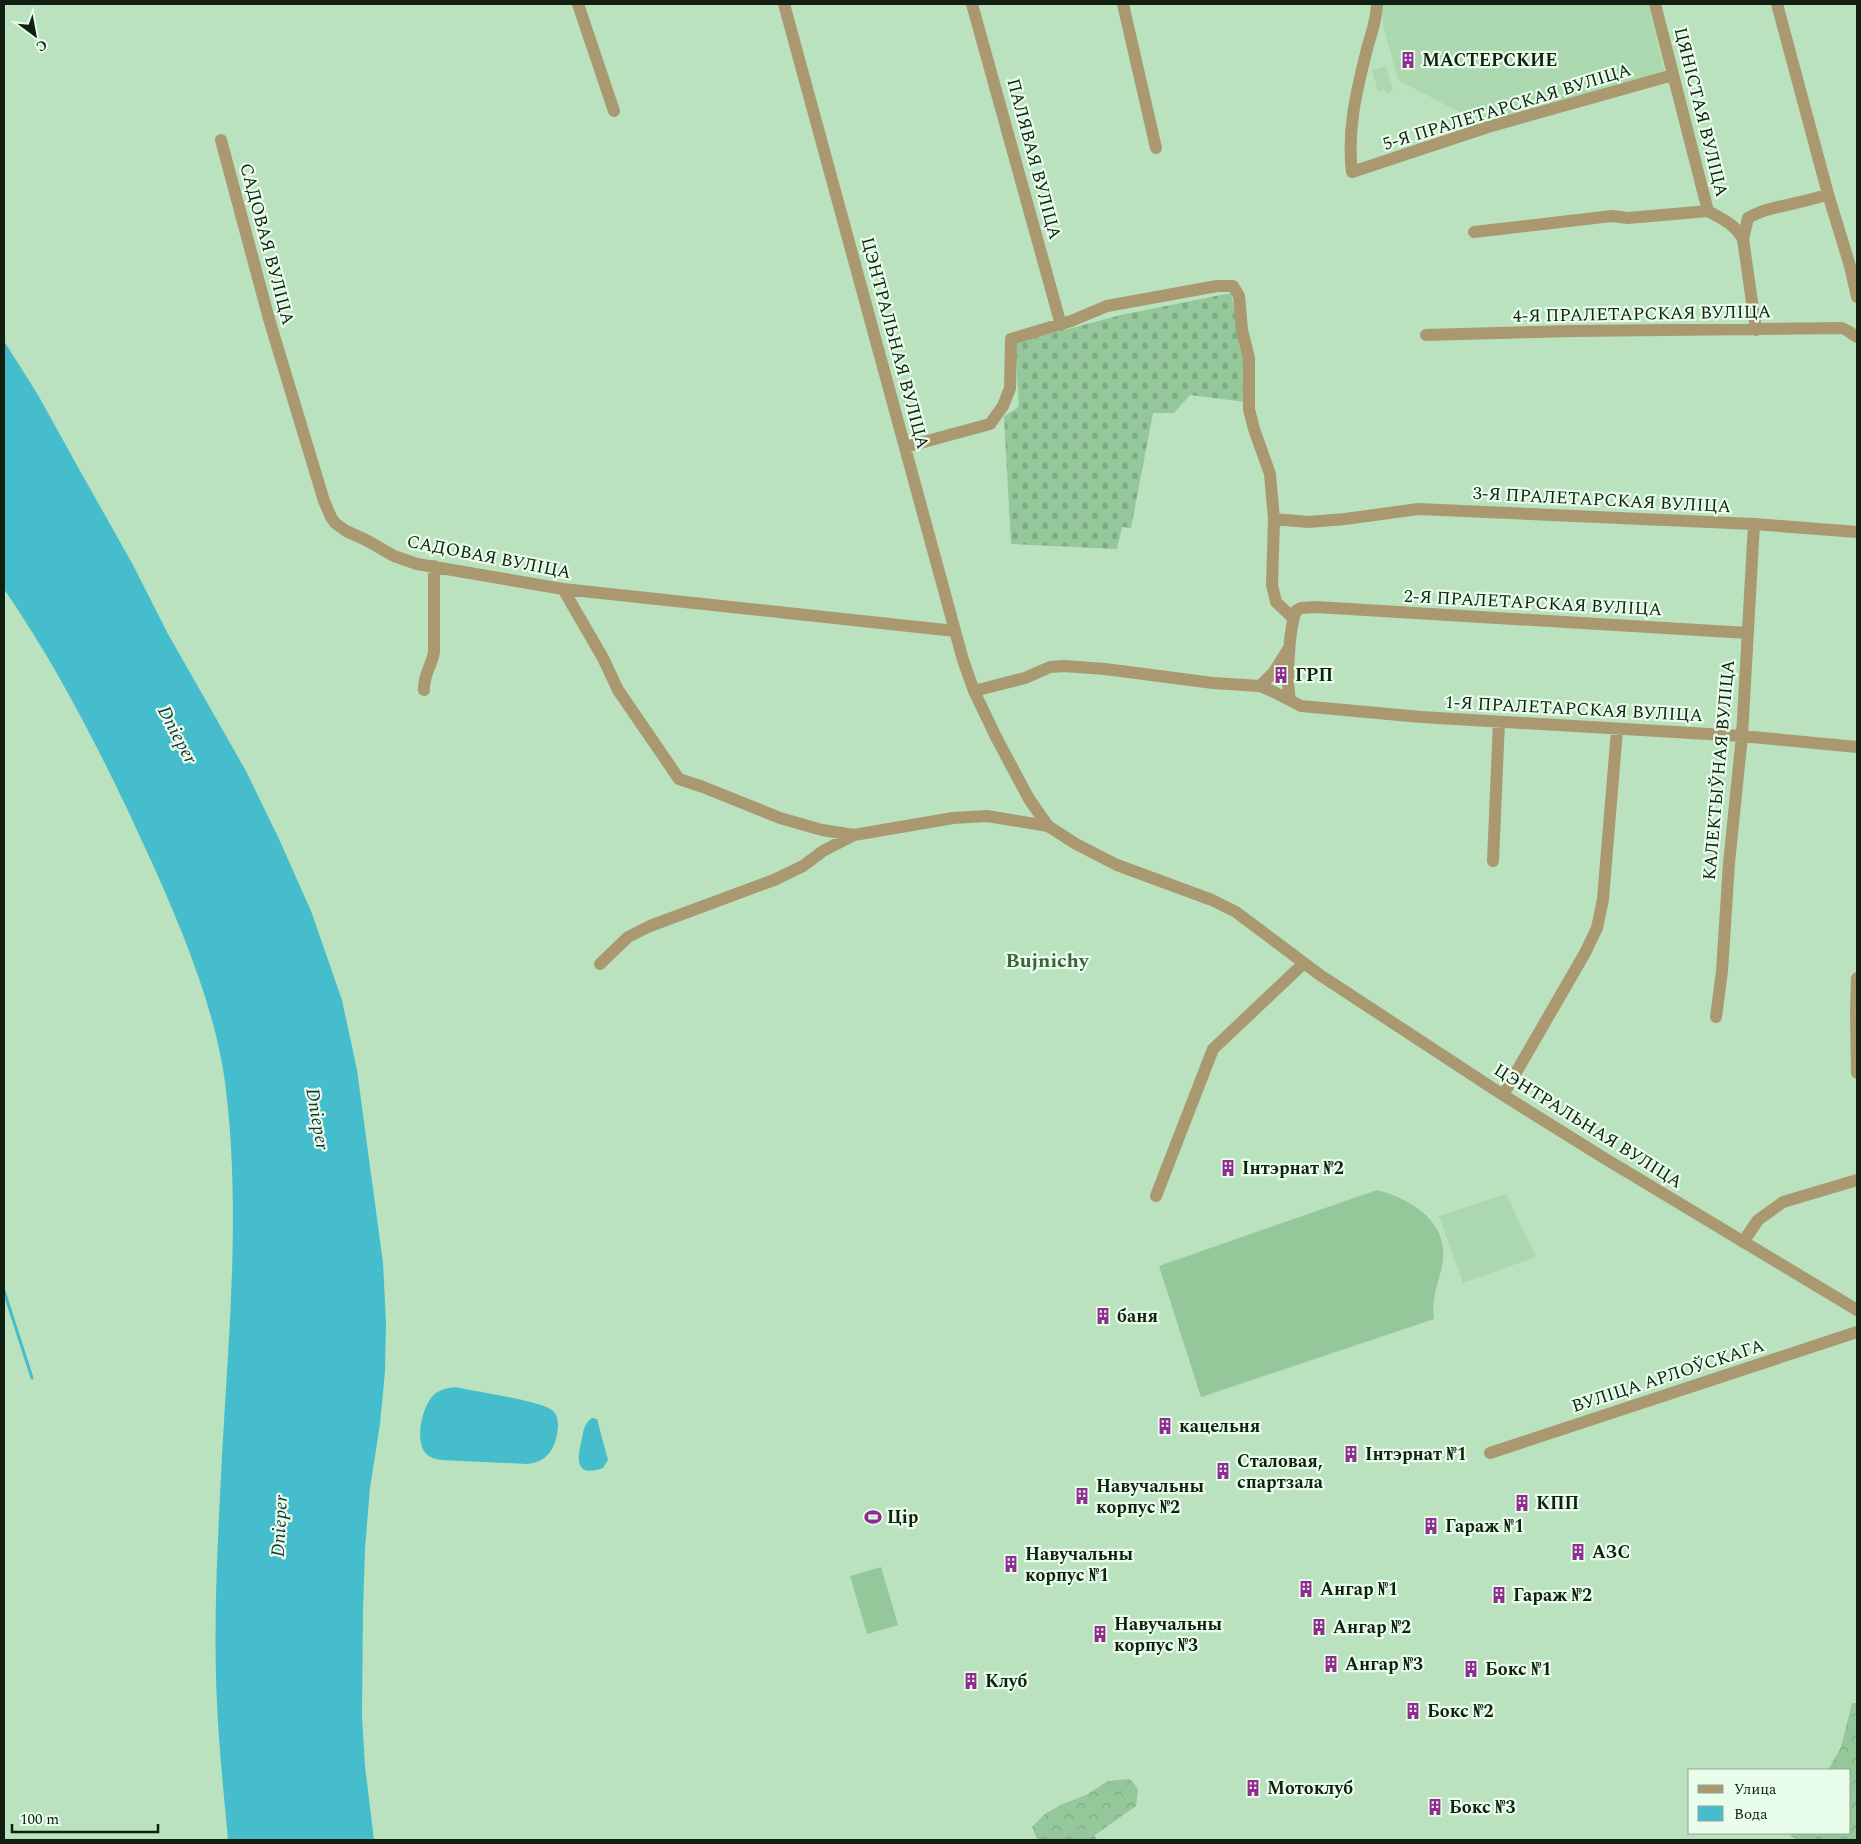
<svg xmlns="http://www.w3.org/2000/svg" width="1861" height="1844" font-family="Spectral,serif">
	<defs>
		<pattern id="forest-crowns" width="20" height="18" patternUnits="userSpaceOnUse" patternTransform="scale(1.25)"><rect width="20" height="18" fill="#94c799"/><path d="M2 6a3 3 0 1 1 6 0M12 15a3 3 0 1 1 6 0" fill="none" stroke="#7faa83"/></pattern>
		<pattern id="cemetery-stones" width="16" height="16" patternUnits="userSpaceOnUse" patternTransform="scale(1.25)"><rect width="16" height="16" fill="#94c799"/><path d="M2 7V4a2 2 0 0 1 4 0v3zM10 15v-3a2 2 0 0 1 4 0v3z" fill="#7faa83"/></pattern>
	</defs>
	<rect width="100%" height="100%" fill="#bae2be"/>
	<path fill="#abd8af" d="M1382,4H1648L1665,74L1482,124L1398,80L1383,24Z
		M1386,66L1393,91L1387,93L1385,90L1378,92L1372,70Z
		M1506,1194L1536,1257L1463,1283L1439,1216Z"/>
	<path fill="#94c799" d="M1377,1190C1412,1199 1451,1223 1442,1266C1438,1285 1431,1299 1434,1319L1201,1397L1159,1266Z
		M881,1567L898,1625L867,1634L850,1576Z"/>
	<path fill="url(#forest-crowns)" d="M1852,1703H1857V1840H1799L1790,1836L1791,1833H1850V1770H1828L1841,1747Z
		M1130,1779L1138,1789L1136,1806L1095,1835L1096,1840L1037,1839L1032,1827L1046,1813L1065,1803L1086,1795L1108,1781Z"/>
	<path fill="url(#cemetery-stones)" d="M1231,293L1246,366V402L1190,395L1174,413H1153L1131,528L1122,527L1117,549L1011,544L1004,416L1016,409L1019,405L1015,343L1121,315Z"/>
	<path fill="#46bdcd" d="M4,341L38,395L79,469L133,565L168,634L246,771L279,839L311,911L342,1000L357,1070L383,1263L386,1322L385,1372L380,1424L370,1488L365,1549L363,1611L362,1716L365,1766L374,1840H228C224,1795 219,1749 217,1703C213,1621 218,1537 222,1455C229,1331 241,1206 225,1082C215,1009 183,932 153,865C110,770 63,675 4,589Z
		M455,1387C473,1391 541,1401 552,1410C561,1417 558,1432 555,1442C550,1456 541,1463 527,1464L441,1460C434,1459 428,1457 424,1451C415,1438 423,1402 436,1393C442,1389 448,1388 455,1387Z
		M592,1418L597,1419L608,1460L603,1468C578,1477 576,1463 581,1443C583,1434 583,1424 592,1418Z"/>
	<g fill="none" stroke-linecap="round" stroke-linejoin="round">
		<path stroke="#46bdcd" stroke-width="3" d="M4,1291L32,1378"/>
		<path stroke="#aa9970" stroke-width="12" d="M578,4L614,111
			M784,4L963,660L974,691L996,737L1029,799L1048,826L1076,844L1117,865L1212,900L1236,912L1320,975L1503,1095L1604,1158L1857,1310
			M972,4L1061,325
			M1123,4L1156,148
			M1377,4C1377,21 1370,36 1366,53C1356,93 1347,131 1352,172L1488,127L1673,75
			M1655,4L1708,211C1722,219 1735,224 1743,239L1756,330
			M1777,4L1828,194L1850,266L1857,297
			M221,140L269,319L324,501L331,517L335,523L346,531L366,540L394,556L417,564L563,589L955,631
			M1474,232L1612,216L1628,218L1708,211
			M1743,239L1748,218C1770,205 1803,204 1828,194
			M1426,335L1573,331L1842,328L1848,331L1857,337
			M905,447L990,424L1003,406L1010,388L1011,339L1071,321L1107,306L1217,286H1233L1239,296L1242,330L1249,358V409L1254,429L1270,474L1274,519L1308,522L1345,519L1418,509L1754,524L1857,532
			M1274,519L1272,585L1276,602L1293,618
			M563,589L603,658L618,690L679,779L703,787L780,818L822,830L854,835
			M1260,686L1274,672L1289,648
			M424,690C423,676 432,665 434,652V566
			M974,691L1025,678L1050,667L1064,666L1105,669L1213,683L1260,686L1274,692L1301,706L1421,717L1742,736L1857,747
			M1290,699C1286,682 1289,628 1296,611L1301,608L1316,607L1748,633
			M1493,861L1499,722
			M600,964L628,937L650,926L774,880L803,866L823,851L854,835L953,818L987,816L1048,826
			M1857,978L1856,1013L1857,1073
			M1716,1017L1722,971L1729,863L1742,736L1754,524
			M1503,1095L1585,953L1597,928L1603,899L1617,730
			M1156,1196L1213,1049L1304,963
			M1743,1242L1758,1220L1783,1202L1857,1180
			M1490,1453L1857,1332"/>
	</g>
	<defs>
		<g id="building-bare" transform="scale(1.35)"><path d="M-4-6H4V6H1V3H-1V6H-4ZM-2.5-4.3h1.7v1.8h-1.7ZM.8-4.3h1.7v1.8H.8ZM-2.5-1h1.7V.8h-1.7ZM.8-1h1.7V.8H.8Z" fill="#902b91" stroke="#e9fdeb" stroke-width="2.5" paint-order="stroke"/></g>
		<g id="stadium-bare" transform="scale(1.35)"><path d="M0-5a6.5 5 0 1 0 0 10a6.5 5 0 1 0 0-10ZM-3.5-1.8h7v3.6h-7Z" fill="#902b91" stroke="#e9fdeb" stroke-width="2.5" paint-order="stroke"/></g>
	</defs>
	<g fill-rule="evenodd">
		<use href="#building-bare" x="1408" y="60"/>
		<use href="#building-bare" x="1281" y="675"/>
		<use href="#building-bare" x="1228" y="1168"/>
		<use href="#building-bare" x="1103" y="1316"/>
		<use href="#building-bare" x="1165" y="1426"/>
		<use href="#building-bare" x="1351" y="1454"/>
		<use href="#building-bare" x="1223" y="1471"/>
		<use href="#building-bare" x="1082" y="1496"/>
		<use href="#building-bare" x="1522" y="1503"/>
		<use href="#stadium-bare" x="873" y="1517"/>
		<use href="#building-bare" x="1431" y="1526"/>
		<use href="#building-bare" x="1578" y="1552"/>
		<use href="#building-bare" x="1011" y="1564"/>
		<use href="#building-bare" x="1306" y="1589"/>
		<use href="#building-bare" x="1499" y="1595"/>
		<use href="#building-bare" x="1319" y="1627"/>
		<use href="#building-bare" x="1100" y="1634"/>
		<use href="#building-bare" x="1331" y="1664"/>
		<use href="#building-bare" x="1471" y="1669"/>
		<use href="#building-bare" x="971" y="1681"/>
		<use href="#building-bare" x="1413" y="1711"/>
		<use href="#building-bare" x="1253" y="1788"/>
		<use href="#building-bare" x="1435" y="1807"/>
	</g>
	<g text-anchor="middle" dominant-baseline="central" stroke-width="4.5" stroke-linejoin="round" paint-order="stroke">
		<g font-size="18" font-weight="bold" fill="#111f12" stroke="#e9fdeb" text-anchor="start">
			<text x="1422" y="60">МАСТЕРСКИЕ</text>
			<text x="1295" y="675">ГРП</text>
			<text x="1242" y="1168">Інтэрнат №2</text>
			<text x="1117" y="1316">баня</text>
			<text x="1179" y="1426">кацельня</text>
			<text x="1365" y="1454">Інтэрнат №1</text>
			<text x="1237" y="1461">Сталовая,<tspan x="1237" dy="21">спартзала</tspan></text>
			<text x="1096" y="1486">Навучальны<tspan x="1096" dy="21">корпус №2</tspan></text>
			<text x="1536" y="1503">КПП</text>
			<text x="887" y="1517">Цір</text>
			<text x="1445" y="1526">Гараж №1</text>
			<text x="1592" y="1552">АЗС</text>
			<text x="1025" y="1554">Навучальны<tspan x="1025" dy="21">корпус №1</tspan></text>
			<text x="1320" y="1589">Ангар №1</text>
			<text x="1513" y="1595">Гараж №2</text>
			<text x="1114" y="1624">Навучальны<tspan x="1114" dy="21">корпус №3</tspan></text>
			<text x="1333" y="1627">Ангар №2</text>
			<text x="1345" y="1664">Ангар №3</text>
			<text x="1485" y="1669">Бокс №1</text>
			<text x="985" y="1681">Клуб</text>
			<text x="1427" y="1711">Бокс №2</text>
			<text x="1267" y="1788">Мотоклуб</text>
			<text x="1449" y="1807">Бокс №3</text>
		</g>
		<g font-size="18" fill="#111f12" stroke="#e9fdeb">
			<text transform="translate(1507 107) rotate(-17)">5-Я ПРАЛЕТАРСКАЯ ВУЛІЦА</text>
			<text transform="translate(1701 112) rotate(76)">ЦЯНІСТАЯ ВУЛІЦА</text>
			<text transform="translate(1034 159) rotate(75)">ПАЛЯВАЯ ВУЛІЦА</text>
			<text transform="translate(267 244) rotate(75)">САДОВАЯ ВУЛІЦА</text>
			<text transform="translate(1642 314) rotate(-1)">4-Я ПРАЛЕТАРСКАЯ ВУЛІЦА</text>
			<text transform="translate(895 343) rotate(75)">ЦЭНТРАЛЬНАЯ ВУЛІЦА</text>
			<text transform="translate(1602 500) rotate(3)">3-Я ПРАЛЕТАРСКАЯ ВУЛІЦА</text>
			<text transform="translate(489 557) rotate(11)">САДОВАЯ ВУЛІЦА</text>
			<text transform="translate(1533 603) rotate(3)">2-Я ПРАЛЕТАРСКАЯ ВУЛІЦА</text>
			<text transform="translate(1574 709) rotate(3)">1-Я ПРАЛЕТАРСКАЯ ВУЛІЦА</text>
			<text transform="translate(1719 770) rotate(-85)">КАЛЕКТЫЎНАЯ ВУЛІЦА</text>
			<text transform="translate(1588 1126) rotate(32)">ЦЭНТРАЛЬНАЯ ВУЛІЦА</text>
			<text transform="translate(1668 1376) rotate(-18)">ВУЛІЦА АРЛОЎСКАГА</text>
		</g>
		<g font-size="19" font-style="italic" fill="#173135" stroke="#e9fdeb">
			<text transform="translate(177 735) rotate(62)">Dnieper</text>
			<text transform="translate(317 1119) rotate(80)">Dnieper</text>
			<text transform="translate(280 1526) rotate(-87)">Dnieper</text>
		</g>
		<g font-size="20" font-weight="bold" fill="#3e6142" stroke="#e9fdeb">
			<text x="1047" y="961">Bujnichy</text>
		</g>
	</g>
	<rect width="1861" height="1844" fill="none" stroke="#111f12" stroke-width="10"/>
	<rect x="1688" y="1769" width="162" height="65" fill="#e9fdeb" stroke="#93a494"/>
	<rect x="1698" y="1785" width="25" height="8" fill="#aa9970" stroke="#93a494"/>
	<text x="1734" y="1794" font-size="15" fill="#111f12">Улица</text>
	<rect x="1698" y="1806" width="25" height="15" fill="#46bdcd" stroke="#93a494"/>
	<text x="1734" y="1819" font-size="15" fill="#111f12">Вода</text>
	<g transform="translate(35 35) rotate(148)" stroke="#e9fdeb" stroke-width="4" paint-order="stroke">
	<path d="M0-4L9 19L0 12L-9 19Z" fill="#111f12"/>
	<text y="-8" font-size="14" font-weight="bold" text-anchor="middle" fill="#111f12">С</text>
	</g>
	<path d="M12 1824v8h146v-8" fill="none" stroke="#111f12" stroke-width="2.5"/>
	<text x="20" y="1824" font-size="15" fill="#111f12" stroke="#e9fdeb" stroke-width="4" paint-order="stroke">100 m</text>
</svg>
